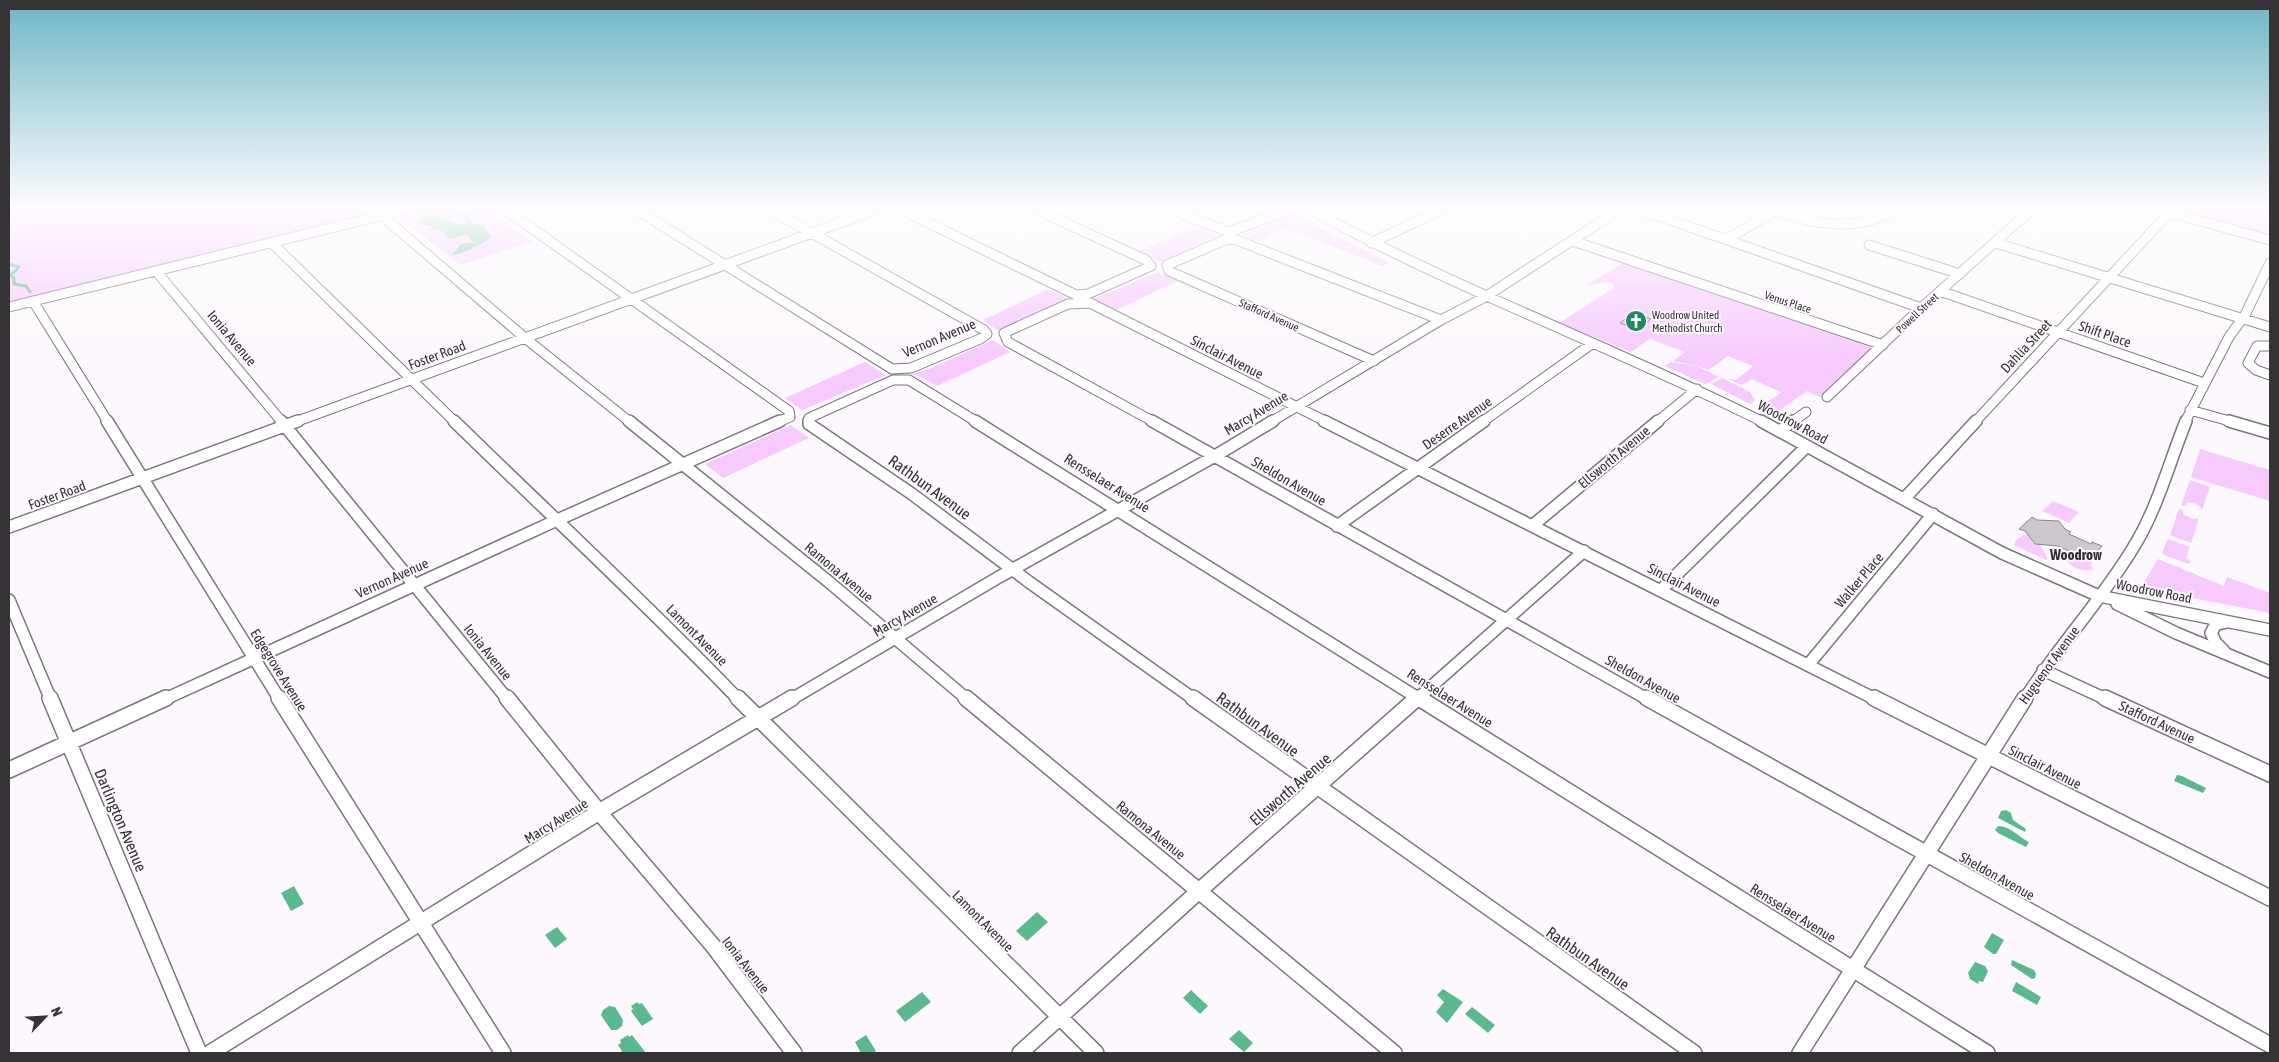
<svg xmlns="http://www.w3.org/2000/svg" width="2279" height="1062" font-family="'Asap Condensed',sans-serif">
	<rect width="100%" height="100%" fill="#fcf8fd"/>
	<path fill="#f6cafe" d="M9,210H370L371,214L9,303Z
		M423,210H491L532,242L460,265L399,217Z
		M2170,210H2270V229L2265,234Z
		M1295,213L1322,229L1389,263L1382,266L1286,228L1258,241L1241,235Z
		M1196,227L1219,236L1160,262L1140,251Z
		M1622,263L1635,265L1674,279V281L1734,301H1743L1868,344L1872,349L1820,397L1807,391L1771,416L1757,408L1781,393L1780,392L1752,379L1742,385L1727,379L1736,380L1753,366L1728,356L1709,370L1698,366L1673,361L1685,352L1650,339L1631,352L1559,323L1614,288L1613,283C1604,280 1597,285 1588,285Z
		M1158,272L1178,281L1116,310L1093,299Z
		M1049,289L1068,299L997,330L983,320Z
		M993,340L1010,352L937,386L919,376L911,374L927,370Z
		M865,362L886,375L802,410L785,398Z
		M1671,362L1697,366L1719,377L1708,383L1692,376L1707,383L1705,384L1665,366Z
		M1722,378L1750,392L1755,400L1750,404L1711,384Z
		M791,425L809,438L723,478L705,464Z
		M2200,449L2270,470V501L2191,477Z
		M2190,480L2210,487L2202,510C2200,504 2192,502 2187,503L2185,506L2181,505Z
		M2053,501L2079,512L2069,523L2042,511Z
		M2179,509L2183,510V514L2193,519L2199,518L2191,543L2170,535Z
		M2023,535H2028L2034,544L2040,545L2048,559L2046,560L2014,545L2016,540Z
		M2168,539L2190,547L2186,558L2190,560L2189,564L2164,555L2162,552Z
		M2064,549L2093,561L2090,565L2094,569C2077,573 2068,565 2059,550Z
		M2158,559L2224,586L2227,577L2270,593V613L2156,591L2143,584Z"/>
	<path fill="#5bb990" d="M448,210H472V214L467,217L471,223L484,226L491,237C487,242 458,256 452,255L461,244L476,242L472,241L467,234L450,239L442,231L431,229L432,226L425,225L420,220L428,219L425,217C441,211 454,229 468,224L463,216Z
		M2177,775L2182,776L2206,788L2203,793L2174,781Z
		M2006,810L2011,813L2013,820L2026,829L2025,832L1998,818L2001,811Z
		M1998,826C2010,826 2019,837 2029,842L2026,847L1998,833L1995,830Z
		M294,886L304,904L291,911L281,893Z
		M1037,912L1048,922L1027,941L1016,931Z
		M557,927L567,939L555,948L545,935Z
		M1992,933L2004,940L1996,954H1993L1984,947Z
		M2012,960L2034,970L2036,974L2035,978L2032,979L2011,965Z
		M1975,962L1985,966L1988,971L1983,982L1979,981L1978,984L1970,979L1968,973Z
		M2016,982L2041,997L2037,1005L2012,991Z
		M1443,989L1463,1002L1447,1023L1436,1012L1444,1002L1437,995Z
		M1191,990L1208,1006L1200,1014L1183,998Z
		M922,992L931,1002L905,1022L896,1011Z
		M637,1002L639,1004L642,1003L653,1019L642,1026L631,1011L633,1009L631,1006Z
		M609,1006L615,1007L623,1020L622,1026L617,1030H611L601,1015L603,1010Z
		M1472,1007L1495,1025L1488,1033L1465,1014Z
		M1239,1030L1253,1043L1244,1052L1229,1039Z
		M628,1035L629,1037L632,1035L646,1053H623L618,1045L621,1043L620,1040Z
		M866,1035L876,1051L872,1053H861L855,1042Z"/>
	<g fill="none" stroke-linecap="round" stroke-linejoin="round">
		<path stroke="#5bb990" stroke-width="3" d="M9,264L19,267L11,275L14,278V284L26,286L30,292"/>
	</g>
	<path fill="#ccc8cd" stroke="#8b878b" d="M1633,313L1651,319L1638,330L1620,323Z
		M2032,517L2037,520L2059,521L2065,529L2071,532L2069,534L2091,544L2092,542L2102,546L2090,560L2058,546L2035,544L2025,531L2019,529Z"/>
	<g fill="none" stroke-linecap="round" stroke-linejoin="round">
		<g stroke="#7a767b" stroke-width="11">
			<path id="minor-far2" d="M380,210L382,216L525,338L630,422
				M506,210L789,411L790,417L778,422
				M637,210L892,369L911,368L980,339L987,334L984,330L771,210
				M902,210L1076,295L1088,294L1151,266L1146,260L1037,210
				M1172,210L1229,232L1288,210
				M1311,210C1457,290 1614,347 1763,422
				M1642,210L1921,308
				M1772,210C1813,224 1855,233 1895,210
				M2160,210L2270,240
				M1727,239L1777,210
				M1573,241L1883,345
				M272,243L455,422
				M1371,243L1441,210
				M1996,243L2270,327
				M1869,245L1960,274
				M156,271L282,422
				M1940,291L2204,383
				M33,301L108,422
				M9,307L404,210
				M2270,346H2257L2248,363L2256,370L2270,375
				M1374,361L1169,271L1167,265L1225,240L1234,239L1441,320
				M1827,397L1921,308L2031,210
				M2190,410L2233,422
				M295,422L875,210
				M809,422V418L893,380H909L977,422
				M1154,422L1008,342L1004,333L1068,304L1090,303L1327,422
				M1271,422L1441,320L1485,297L1619,210
				M1482,422L1593,343
				M1657,422L1697,389
				M1792,422L1806,412
				M1975,422L2169,213
				M2185,422L2229,337L2245,315L2270,263"/>
		</g>
		<g stroke="#7a767b" stroke-width="14">
			<path id="minor-far1" d="M107,421L280,700
				M281,421L508,700
				M454,421C549,514 647,604 739,700
				M629,421L829,582L968,700
				M809,421V424L912,494L1029,582L1195,700
				M975,421L1421,700
				M1152,421L1649,700
				M1324,421L1877,700
				M1761,421L2002,553L2099,596L2270,630
				M2229,421L2270,433
				M1780,431L1793,421
				M1904,499L1976,421
				M1337,526L1484,421
				M1532,526L1658,421
				M9,527L298,421
				M1661,590L1807,446
				M9,600L51,700
				M2117,604L2176,633L2270,672
				M2224,651L2216,643L2211,633L2216,624L2227,622
				M1808,665L1933,514
				M2043,670L2108,700
				M163,700L555,521L780,421
				M790,700L999,577L1215,456L1273,421
				M1416,700L1584,551
				M2024,700C2058,647 2101,601 2133,548C2157,510 2169,463 2186,421"/>
		</g>
		<g stroke="#7a767b" stroke-width="18">
			<path id="minor" d="M50,698L199,1053
				M279,698L503,1053
				M507,698L599,812L714,947L794,1053
				M738,698L1096,1053
				M966,698L1394,1053
				M1193,698L1694,1053
				M1419,698L1987,1053
				M1647,698L2270,1045
				M1874,698L2270,898
				M2105,698L2270,774
				M9,770L166,698
				M210,1053L599,812L792,698
				M1020,1053L1200,890L1417,698
				M1800,1053L2025,698"/>
		</g>
		<use href="#minor-far2" stroke="#fff" stroke-width="9"/>
		<use href="#minor-far1" stroke="#fff" stroke-width="11"/>
		<use href="#minor" stroke="#fff" stroke-width="15"/>
	</g>
	<linearGradient id="sky" x2="0" y2="1"><stop stop-color="#6fb6c5"/><stop offset="0.58" stop-color="#fefcfe"/><stop offset="1" stop-color="#fefcfe" stop-opacity="0"/></linearGradient>
	<rect width="2279" height="359" fill="url(#sky)"/>
	<defs>
		<g id="church-disc" transform="scale(1.125)"><circle r="9.5" fill="#248963" stroke="#fcf8fd"/><path d="M-1.2-6h2.4v3.5h3.3v2.4h-3.3V6h-2.4V-.1h-3.3v-2.4h3.3Z" fill="#fff"/></g>
	</defs>
	<g fill-rule="evenodd">
		<use href="#church-disc" x="1636" y="321"/>
	</g>
	<g text-anchor="middle" dominant-baseline="central" stroke-width="4" stroke-linejoin="round" paint-order="stroke">
		<g font-size="11" fill="#353335" stroke="#fcf8fd">
			<text transform="translate(1788 302) rotate(18)">Venus Place</text>
			<text transform="translate(1917 313) rotate(-43)">Powell Street</text>
			<text transform="translate(1269 315) rotate(24)">Stafford Avenue</text>
		</g>
		<g font-size="11" fill="#353335" stroke="#fcf8fd" text-anchor="start">
			<text x="1652" y="315">Woodrow United<tspan x="1652" dy="13">Methodist Church</tspan></text>
		</g>
		<g font-size="14" fill="#353335" stroke="#fcf8fd">
			<text transform="translate(2105 334) rotate(19)">Shift Place</text>
			<text transform="translate(232 338) rotate(50)">Ionia Avenue</text>
			<text transform="translate(939 338) rotate(-23)">Vernon Avenue</text>
			<text transform="translate(2026 346) rotate(-47)">Dahlia Street</text>
			<text transform="translate(437 355) rotate(-20)">Foster Road</text>
			<text transform="translate(1227 357) rotate(27)">Sinclair Avenue</text>
			<text transform="translate(1256 413) rotate(-31)">Marcy Avenue</text>
			<text transform="translate(1793 422) rotate(28)">Woodrow Road</text>
			<text transform="translate(1457 423) rotate(-35)">Deserre Avenue</text>
			<text transform="translate(1614 457) rotate(-40)">Ellsworth Avenue</text>
			<text transform="translate(1289 481) rotate(30)">Sheldon Avenue</text>
			<text transform="translate(1107 483) rotate(32)">Rensselaer Avenue</text>
			<text transform="translate(57 495) rotate(-20)">Foster Road</text>
			<text transform="translate(839 572) rotate(40)">Ramona Avenue</text>
			<text transform="translate(392 578) rotate(-24)">Vernon Avenue</text>
			<text transform="translate(1859 580) rotate(-50)">Walker Place</text>
			<text transform="translate(1684 585) rotate(27)">Sinclair Avenue</text>
			<text transform="translate(2154 591) rotate(11)">Woodrow Road</text>
			<text transform="translate(905 615) rotate(-30)">Marcy Avenue</text>
			<text transform="translate(697 635) rotate(45)">Lamont Avenue</text>
			<text transform="translate(488 652) rotate(51)">Ionia Avenue</text>
			<text transform="translate(2049 665) rotate(-54)">Huguenot Avenue</text>
			<text transform="translate(279 670) rotate(58)">Edgegrove Avenue</text>
			<text transform="translate(1643 679) rotate(29)">Sheldon Avenue</text>
			<text transform="translate(1450 698) rotate(32)">Rensselaer Avenue</text>
			<text transform="translate(2157 722) rotate(25)">Stafford Avenue</text>
			<text transform="translate(2045 767) rotate(27)">Sinclair Avenue</text>
			<text transform="translate(556 821) rotate(-32)">Marcy Avenue</text>
			<text transform="translate(1151 830) rotate(39)">Ramona Avenue</text>
			<text transform="translate(1997 876) rotate(29)">Sheldon Avenue</text>
			<text transform="translate(1793 913) rotate(32)">Rensselaer Avenue</text>
			<text transform="translate(983 921) rotate(45)">Lamont Avenue</text>
			<text transform="translate(746 965) rotate(52)">Ionia Avenue</text>
		</g>
		<g font-size="15" font-weight="bold" fill="#322f33" stroke="#fcf8fd">
			<text x="2076" y="554">Woodrow</text>
		</g>
		<g font-size="16" fill="#353335" stroke="#fcf8fd">
			<text transform="translate(930 487) rotate(36)">Rathbun Avenue</text>
			<text transform="translate(1258 724) rotate(36)">Rathbun Avenue</text>
			<text transform="translate(1290 789) rotate(-41)">Ellsworth Avenue</text>
			<text transform="translate(121 820) rotate(67)">Darlington Avenue</text>
			<text transform="translate(1588 958) rotate(35)">Rathbun Avenue</text>
		</g>
	</g>
	<rect width="2279" height="1062" fill="none" stroke="#353335" stroke-width="20"/>
	<g transform="translate(45 1017) rotate(65)" stroke="#fcf8fd" stroke-width="4" paint-order="stroke">
	<path d="M0-4L9 19L0 12L-9 19Z" fill="#353335"/>
	<text y="-8" font-size="14" font-weight="bold" text-anchor="middle" fill="#353335">N</text>
	</g>
</svg>
